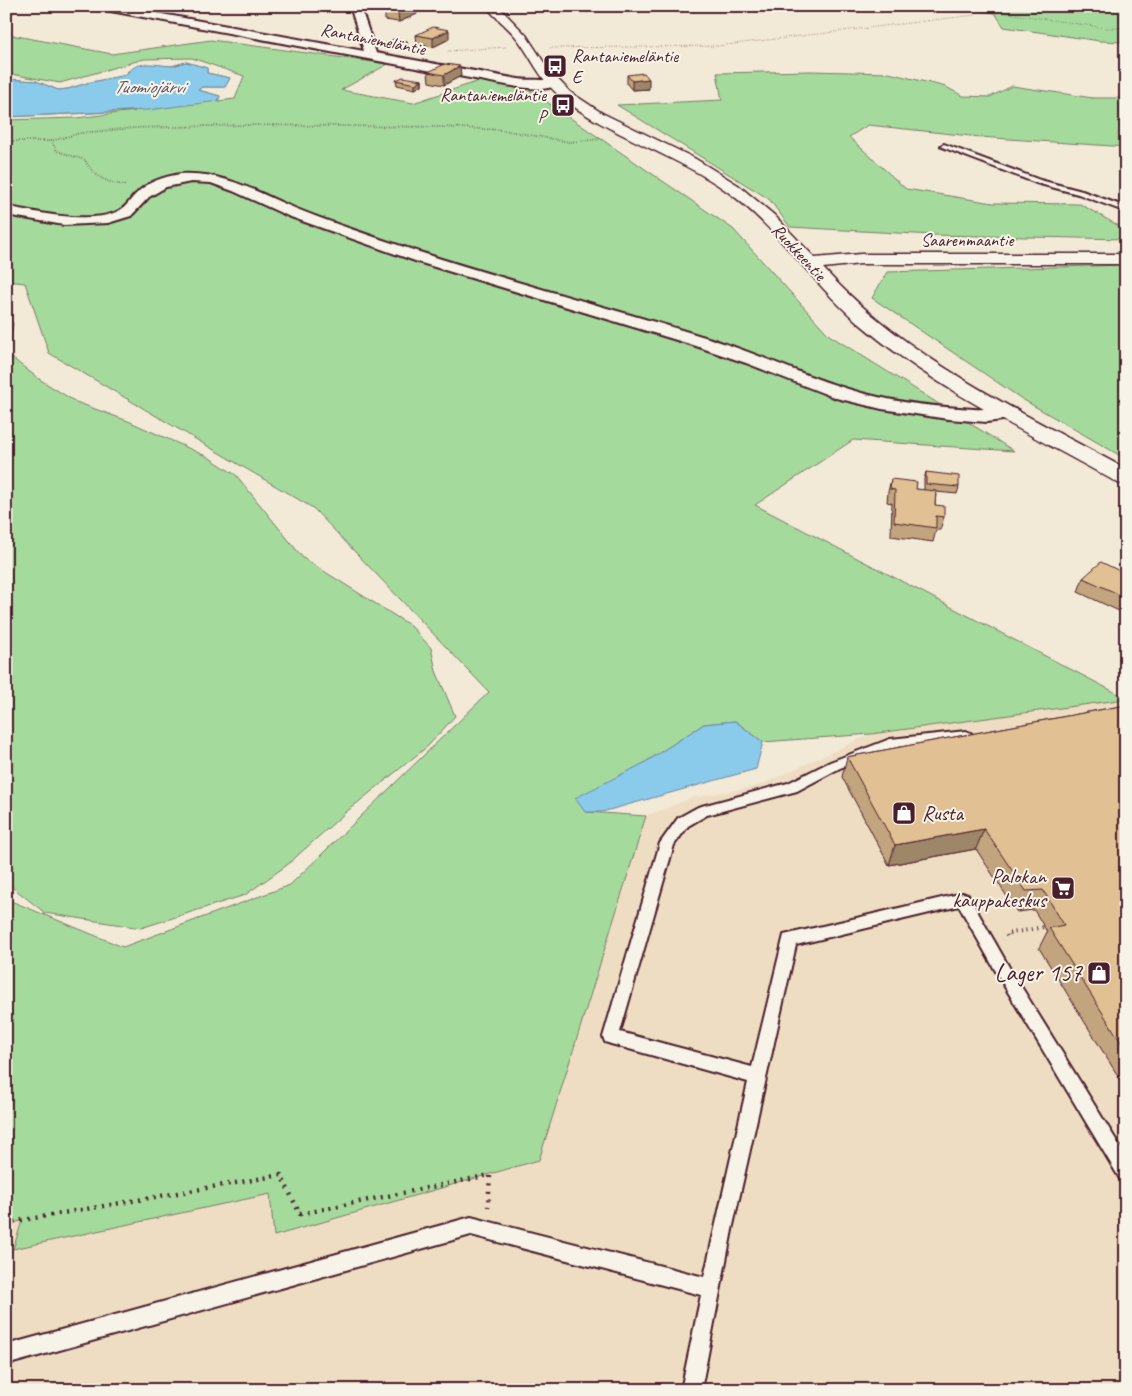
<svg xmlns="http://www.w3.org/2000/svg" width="1132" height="1396" font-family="Caveat,sans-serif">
	<rect width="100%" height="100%" fill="#f3e9d7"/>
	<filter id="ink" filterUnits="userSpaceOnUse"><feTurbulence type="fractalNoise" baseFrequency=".02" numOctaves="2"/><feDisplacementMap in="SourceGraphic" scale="10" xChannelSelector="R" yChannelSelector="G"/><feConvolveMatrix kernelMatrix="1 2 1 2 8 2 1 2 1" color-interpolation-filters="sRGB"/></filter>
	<g filter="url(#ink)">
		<path fill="#eeddc3" d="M1126,699V1390H6V1225L21,1222L14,1249L270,1194L275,1236L539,1160L646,816L691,798L758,786L871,734Z"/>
		<path fill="#a5da9d" stroke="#787c64" d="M942,6H1126V42L1100,41L1004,27L995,13Z
			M6,34L112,54L211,40L388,64L341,90L413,103L485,79L522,85L733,229L829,335L1014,451L853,440L755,505L1126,698V699L871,734L763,742L735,721L704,724L644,763L586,812L646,816L539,1160L274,1236L270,1194L13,1249L22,1221L6,1224V899L123,947L290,885L489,692L313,508L49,353L25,283L6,281V120L76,118L135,111L6,117V79L36,81L58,90L68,89L87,83L126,75L128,71L146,64L171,66L186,62L207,68V73L230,78L225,87H202L198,90L220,96L218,101L235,99L244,76L192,58L144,59L60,83L6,73Z
			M811,71L889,73L946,87L963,96L990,97L1012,86L1093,98H1126V147L980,137L868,125L849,137L906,189L993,203L1080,204L1126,230V239L933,235L790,227L769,199L617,105L722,100L717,73Z
			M1126,265V459L1022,399L872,298L887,272Z
			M6,311L13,324L8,355L39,379L76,402L128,421L208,457L236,475L303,558L411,626L431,648L436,671L455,716L428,746L346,812L287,865L245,895L141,928L45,913L6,882Z"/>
		<path fill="#8acbeb" stroke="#70869e" d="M186,62L207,68V73L230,78L225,87H202L198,90L220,96L218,101L148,110L6,117V79L36,81L58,90L68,89L87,83L126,75C136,59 156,65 171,66C176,66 182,63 186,62Z
			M735,721L763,742L756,769L602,812H585L575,798L644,763L704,724Z"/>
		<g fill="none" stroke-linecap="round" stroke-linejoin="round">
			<g stroke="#4a1f2b" stroke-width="4">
				<path id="service" d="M944,144L1040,180L1082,191L1126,207V212L1078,194L1036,183L942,147L941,146Z
					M966,731L971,733L972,736L971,739L891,749L840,768L797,791L707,815L688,826L674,845L620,1032L752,1067L784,935L963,893L968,895L1009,967L1126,1156V1182L1120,1179L999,977L959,906L796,945L732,1230L701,1390H681L701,1295L471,1235L6,1365V1345L471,1217L704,1277L748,1082L611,1044L605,1042L603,1037L660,843L678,818L698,807L788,783L830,762L890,739Z"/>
			</g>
			<g stroke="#4a1f2b" stroke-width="4">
				<path id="minor" d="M95,6H118L364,51L350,6H360L376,53L518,79C528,81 554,78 559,83C550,92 530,88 518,87L100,9Z
					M180,174C224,171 258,193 297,209C324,220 352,229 380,239C488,276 599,304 708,338C756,353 801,375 848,389C889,402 933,407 974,409C989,410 1004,406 1018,410L1021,414L1018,418L987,422L948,419L882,409L836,398L746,363L693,345L418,262L288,216L233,191L211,183L191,182L166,187L149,197L131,216L108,223L64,225L6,215V206C34,212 98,227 123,208C128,205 131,198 136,194C148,181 164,177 180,174Z"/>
			</g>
			<g stroke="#4a1f2b" stroke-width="3">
				<path id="tertiary" d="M486,6H498L526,35L549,70L570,92L602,113L694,158L738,185L774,215L815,258L861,254H1126V264H861L823,268C906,359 1020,411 1126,469V485L1118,483C1031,434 937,390 861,325C812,284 779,229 728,192C677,155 615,138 566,101C541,82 536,65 519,41C510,28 496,19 486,6Z"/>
			</g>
			<path stroke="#4a1f2b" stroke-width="1" stroke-dasharray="0.5 2" stroke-linecap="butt" d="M959,6L1106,28H1126
				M550,48L718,46L975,15
				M448,51L506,47"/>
			<path stroke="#4a1f2b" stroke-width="2" stroke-dasharray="0.5 2" stroke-linecap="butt" d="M6,141H51L80,133L134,128L246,125L441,127L503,130L569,142L601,139
				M51,141L57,151L85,160C94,177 107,183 125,185"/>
			<path stroke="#4a1f2b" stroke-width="4" stroke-dasharray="1 4.5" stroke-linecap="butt" d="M1007,936L1006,934L1044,927"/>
			<path stroke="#4a1f2b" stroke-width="4.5" stroke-dasharray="2 5.5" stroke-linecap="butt" d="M6,1223L281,1175L300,1214L490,1175L488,1207"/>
			<use href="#service" fill="#f7f3e8" fill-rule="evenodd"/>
			<use href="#minor" fill="#f7f3e8" fill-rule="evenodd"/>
			<use href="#tertiary" fill="#f7f3e8" fill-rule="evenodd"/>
		</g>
		<path fill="#c2a57e" stroke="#4a1f2b" d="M392,6H416L417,14L399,22L385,20V11L395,7Z
			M416,35L449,39L433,47L417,44Z
			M407,41V46L400,49L387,47L386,43Z
			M428,72L461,76L444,85L429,82Z
			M627,75L649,89L632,90L627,84Z
			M396,80H422V85L415,89L397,85Z
			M926,472L959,487L957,494L936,492L935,505L944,517L940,530H936L933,542L891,536L892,503L887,502L888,492L891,479L916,489L924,490V479Z
			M1126,574V604L1119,611L1078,592L1083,578Z
			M1126,705V1089L1039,948L1047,932L1034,910L1017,912L976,849L889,865L842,777L847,757Z"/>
		<path fill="#9e8667" stroke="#4a1f2b" d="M415,6H416L417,14L399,22L398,13Z
			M449,30V39L433,47V38Z
			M407,41V46L400,49V45Z
			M460,66L461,76L444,85V75Z
			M649,79V89L632,90V81Z
			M422,80V85L415,89V84Z
			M1126,596V604L1119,611L1125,597Z
			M984,829L976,849L889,865L895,845Z"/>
		<path fill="#e1c093" stroke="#4a1f2b" d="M396,6H415L398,13L385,11Z
			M433,27L449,30L433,38L416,35Z
			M394,39L407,41L400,45L386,43Z
			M445,64L460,66L444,75L428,72Z
			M644,73L649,79L632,81L627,75Z
			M403,77L422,80L415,84L396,80Z
			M926,472L959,476V487L926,484Z
			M891,479L917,482L916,489L936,491L935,505L944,506V517L936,516V528L894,522L895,490L890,489Z
			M1101,562L1126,574V596L1125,597L1083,578Z
			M1126,705V1050L1049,928L1064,925L1043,890L1026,891L984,829L895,845L847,757Z
			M6,1387L14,1390H6Z"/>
	</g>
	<defs>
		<g id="bus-square" transform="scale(1.25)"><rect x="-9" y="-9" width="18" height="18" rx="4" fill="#4a1f2b" stroke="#f7f3e8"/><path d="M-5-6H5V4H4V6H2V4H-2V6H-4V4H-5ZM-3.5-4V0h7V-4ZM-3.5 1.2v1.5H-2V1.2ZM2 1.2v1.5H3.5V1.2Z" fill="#fff"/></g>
		<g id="shop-square" transform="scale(1.25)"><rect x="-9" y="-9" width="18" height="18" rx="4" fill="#4a1f2b" stroke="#f7f3e8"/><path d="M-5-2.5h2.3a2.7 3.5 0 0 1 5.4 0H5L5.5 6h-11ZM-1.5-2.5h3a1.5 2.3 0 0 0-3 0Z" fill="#fff"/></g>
		<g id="supermarket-square" transform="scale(1.25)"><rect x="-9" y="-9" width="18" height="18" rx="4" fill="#4a1f2b" stroke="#f7f3e8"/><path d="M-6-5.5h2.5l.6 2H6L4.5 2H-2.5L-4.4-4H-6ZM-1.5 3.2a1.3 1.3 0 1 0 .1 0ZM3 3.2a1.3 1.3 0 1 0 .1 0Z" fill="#fff"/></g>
	</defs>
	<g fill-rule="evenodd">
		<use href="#bus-square" x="555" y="66"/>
		<use href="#bus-square" x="563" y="105"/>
		<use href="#shop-square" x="904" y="813"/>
		<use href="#supermarket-square" x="1063" y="888"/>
		<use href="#shop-square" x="1099" y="973"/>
	</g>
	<g text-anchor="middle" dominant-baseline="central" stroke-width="4" stroke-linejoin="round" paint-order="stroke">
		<g font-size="18" fill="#4a1f2b" stroke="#f7f3e8">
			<text transform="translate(373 39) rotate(11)">Rantaniemeläntie</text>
			<text x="967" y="240">Saarenmaantie</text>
			<text transform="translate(799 252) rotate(47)">Ruokkeentie</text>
		</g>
		<g font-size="18" fill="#4a1f2b" stroke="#f7f3e8" text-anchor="start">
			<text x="572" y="56">Rantaniemeläntie<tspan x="572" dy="21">E</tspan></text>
			<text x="546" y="95" text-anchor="end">Rantaniemeläntie<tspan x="546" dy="21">P</tspan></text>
		</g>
		<g font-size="19" font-style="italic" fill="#5d5365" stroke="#f7f3e8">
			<text x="149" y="87">Tuomiojärvi</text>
		</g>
		<g font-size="21" fill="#4a1f2b" stroke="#f7f3e8" text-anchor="start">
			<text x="922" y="813">Rusta</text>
			<text x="1046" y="876" text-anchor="end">Palokan<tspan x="1046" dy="24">kauppakeskus</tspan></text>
		</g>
		<g font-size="25" fill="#4a1f2b" stroke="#f7f3e8" text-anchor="end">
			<text x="1082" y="973">Lager 157</text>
		</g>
	</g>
	<rect width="1132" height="1396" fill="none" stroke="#f7f3e8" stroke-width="25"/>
	<rect x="12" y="12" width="1107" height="1371" fill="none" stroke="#4a1f2b" stroke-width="2" filter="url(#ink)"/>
</svg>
